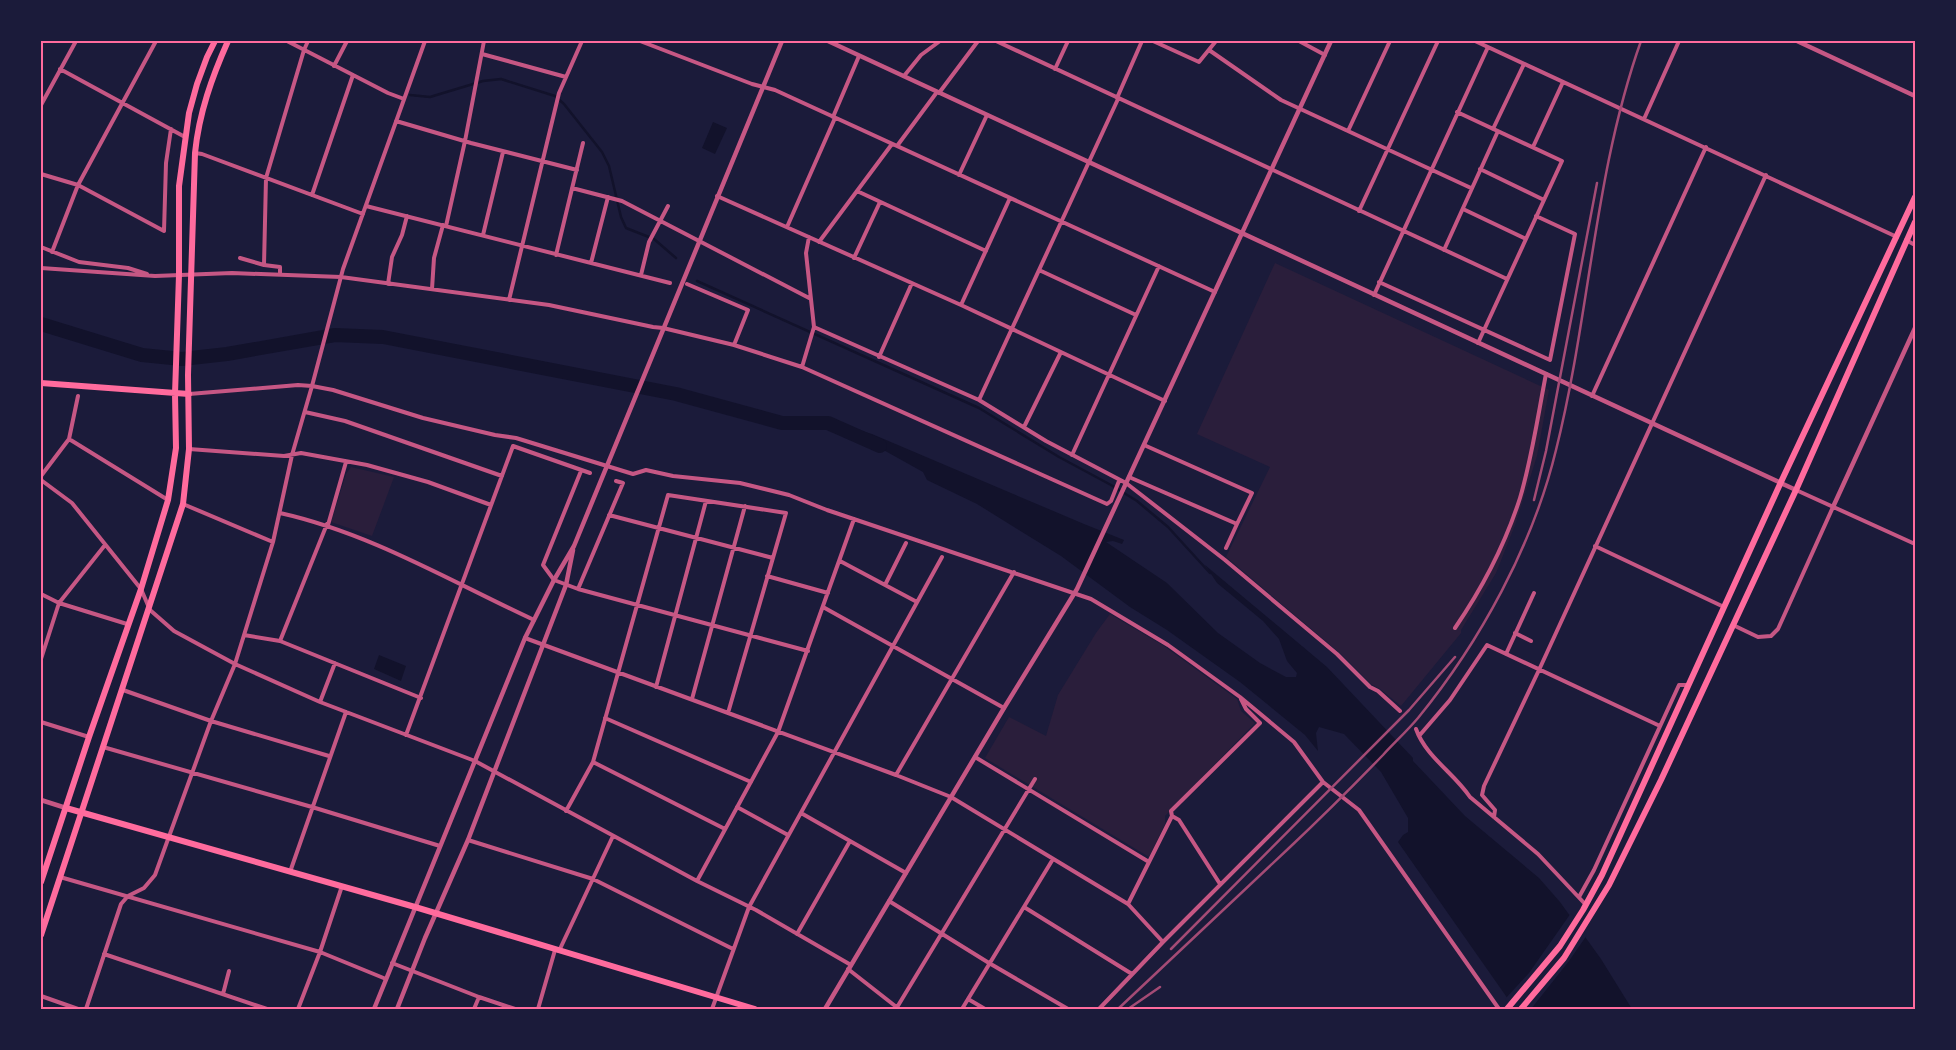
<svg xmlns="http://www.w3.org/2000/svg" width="1956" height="1050" font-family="'DM Sans',sans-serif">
	<rect width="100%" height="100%" fill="#1b1b3a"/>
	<path fill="#2a1e3b" d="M1275,263L1549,390L1537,456L1515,525L1496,573L1461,630V633L1401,706L1380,689L1371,684L1342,655L1226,557L1270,467L1197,434Z
		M351,467L394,477L372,536L331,522L346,474Z
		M1110,614L1164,646L1237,699L1241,711L1255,723L1165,816V824L1149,857L985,758L1009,717L1046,736L1058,695L1096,633Z"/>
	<path fill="#12122b" d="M713,122L727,128L715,154L702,148Z
		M835,423L872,434L1084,524L1124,540L1122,544L1113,541L1106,542L1167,583L1218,633L1260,663L1286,677H1296L1297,673L1287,661L1279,639L1263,621L1217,583L1205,565L1327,667L1413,758V761L1465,816L1539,878L1560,902L1601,959L1632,1009H1515L1398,842L1403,835L1408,832V818L1381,772L1344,734L1319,727L1316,733L1318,751L1305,735L1240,682L1167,630L1130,607L1061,556L977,504L927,480L923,472Z
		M379,655L406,666L401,681L374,669Z"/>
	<path fill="#1b1b3a" d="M1571,913L1587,935L1569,961L1531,1009H1512L1505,999L1529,973Z"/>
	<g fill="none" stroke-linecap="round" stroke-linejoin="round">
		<path stroke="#12122b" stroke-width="2.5" d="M410,95L430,97L483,81L501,79L555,96L564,104L602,152L609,166L621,217L626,228L654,239L676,258
			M697,281L979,408L1059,457L1111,485L1137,501L1168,527L1210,573"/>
		<path stroke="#12122b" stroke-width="14" d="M41,324L142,355L182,359L227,354L335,335L383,337L676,394L782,423H828L880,446"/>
		<path stroke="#c65784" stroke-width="4" d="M287,41L388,93L404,99
			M640,41L752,84L775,90L1215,292
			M996,41L1507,279
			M1153,41L1199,62L1216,41
			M1299,41L1325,55
			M1475,41L1897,237
			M1209,50L1281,100L1471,188
			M482,54L566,77
			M334,66L347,41
			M60,69L185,137
			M1055,69L1068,41
			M904,76L921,55L940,41
			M939,93L978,41
			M1117,98L1142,41
			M41,105L76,41
			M1457,112L1562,161L1478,343
			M833,117L859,56
			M1644,119L1679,41
			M396,121L471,143L577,170
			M1493,129L1524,64
			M1348,131L1390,41
			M897,146L937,92
			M1533,147L1563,82
			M195,153L202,154L363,214
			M1480,169L1544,200
			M41,174L78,185L164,231L166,163L171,129
			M959,175L987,115
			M572,188L622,201L811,299
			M857,191L986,251
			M312,195L353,75
			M717,196L961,305L1165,401
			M366,206L670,283
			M1463,209L1526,239
			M1359,211L1438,41
			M446,226L465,141L484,41
			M787,227L835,118
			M483,235L503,152
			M809,237L806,253L814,327L979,400L1046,441L1126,483L1225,560L1337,654L1370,687L1378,691L1400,711
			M1906,240L1915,245
			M819,242L892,144
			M41,247L79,262L128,268L147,274
			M1444,250L1498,131
			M52,252L78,185L156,41
			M556,255L583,143
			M240,258L264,265
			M854,258L880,202
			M591,263L608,197
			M41,268L155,276L232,273L341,277L549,305L653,327L663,328L734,345L802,367L1107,504L1111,501L1119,481
			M1039,270L1136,315
			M280,274V267L264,265L266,178L304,50L308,41
			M641,275L649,242L668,206
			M1379,282L1550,360L1575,234L1536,216
			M388,284L392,257L402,235L407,216
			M687,284L748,310L734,345
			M432,289L434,258L443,225
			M1374,295L1488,47
			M509,300L559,93L582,41
			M961,305L1010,198
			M879,357L912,283
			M802,367L814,327
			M189,394L298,385L312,386L333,390L423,418L495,435L516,438L633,474L646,470L673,476L740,483L789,495L827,510L1091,599L1168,645L1240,697L1294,742L1323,782L1359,810L1499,1009
			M1592,396L1706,147
			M979,400L1118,99
			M305,412L345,421L502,476
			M1024,427L1061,352
			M69,439L168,500
			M189,449L284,456L301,453L367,465L428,482L491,505
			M1072,455L1159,266
			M581,471L543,565L554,580L578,589L808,651
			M41,476L69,439L78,396
			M1129,477L1237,524L1252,493L1144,445
			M41,480L72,503L141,589L150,610L174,631L235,664L320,702L475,761L697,881L756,910L851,965
			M1796,490L1915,544
			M183,504L273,542
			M280,513C370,533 450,581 534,620
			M609,515L773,558
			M328,525L346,462
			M1595,546L1724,607
			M1226,548L1237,524
			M840,561L917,602
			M767,576L828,593
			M885,585L906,543
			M578,589L623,483L616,481
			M41,594L59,603L127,624
			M823,607L1004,708
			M1733,625L1758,637L1771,636L1778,629L1833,507
			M1455,628C1483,587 1505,545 1520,498C1532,458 1538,415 1546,374
			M1515,633L1531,641
			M244,635L280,641L421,698
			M525,638L896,775L951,797L1128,904L1163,942
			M280,641L327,524
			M1506,654L1534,593
			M41,659L59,603L105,545
			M656,687L706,501
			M123,690L211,721L329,756
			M692,699L745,506
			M320,702L335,663
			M605,718L751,782
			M41,722L89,737
			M1416,729C1426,757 1454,773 1470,797L1538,854L1586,905
			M406,735L513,446L590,473
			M1419,736L1450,700L1487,645L1660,726
			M103,747L312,807L440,846
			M975,757L1149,862
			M593,762L725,829
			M896,775L1014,572
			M737,807L788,835
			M566,811L593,762L668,495L786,513L728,713
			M801,813L906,873
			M1172,816L1171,811L1260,723L1246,709L1241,699
			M1494,817L1495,810L1482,795L1484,786L1539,670L1766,175
			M468,840L593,879L733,949
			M290,872L346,712
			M60,877L320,952L386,979
			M697,881L778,732L854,519
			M1579,897L1594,870L1679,685H1688
			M889,901L989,963L1068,1009
			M1128,904L1172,816L1179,820L1220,884
			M1024,907L1132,974
			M797,934L850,841
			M559,951L613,836
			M104,954L267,1009
			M392,963L479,997L515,1009
			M848,969L899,1009
			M223,994L229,971
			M41,996L78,1009
			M968,999L985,1009
			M86,1009L121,904L128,896L144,888L155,875L211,721L235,664L273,542L292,455L312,386L343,269L425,41
			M298,1009L320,952L342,886
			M474,1009L479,997
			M538,1009L555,950
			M712,1009L749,907L942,557
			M896,1009L1035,779
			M962,1009L1053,859
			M1099,1009L1163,942L1323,782"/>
		<path stroke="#c65784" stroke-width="4.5" d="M828,41L1796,490
			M1797,41L1915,96
			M1833,507L1915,328
			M41,800L66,808
			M374,1009L525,638L554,580L574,546L782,41
			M397,1009L425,938L468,840L566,585L573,550
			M825,1009L1004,708L1077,589L1331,41"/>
		<path stroke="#ff6b9d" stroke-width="6" d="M41,383L189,394
			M66,808L415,907L755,1009
			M41,882L89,737L141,589L168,500L176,448L175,394L179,275V186L189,113L197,84L207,57L215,41
			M41,935L183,504L189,449L188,375L195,153C199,113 212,77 228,41
			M1507,1009L1560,946L1583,910L1602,875L1781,482L1915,197
			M1521,1009L1564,958L1609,885L1661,780L1796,490L1915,222"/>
		<path stroke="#a44b75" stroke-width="2.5" d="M1534,500L1546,451L1597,183
			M1171,949L1409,710L1455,657
			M1118,1009C1175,955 1232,901 1289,848C1321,818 1352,787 1383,755C1394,743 1407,731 1418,718C1480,642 1533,545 1556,450C1590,315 1594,173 1641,41
			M1128,1009L1160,987"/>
	</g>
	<rect width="1956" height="1050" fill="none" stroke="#1b1b3a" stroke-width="85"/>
	<rect x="42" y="42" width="1872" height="966" fill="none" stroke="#ff6b9d" stroke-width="2"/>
</svg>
